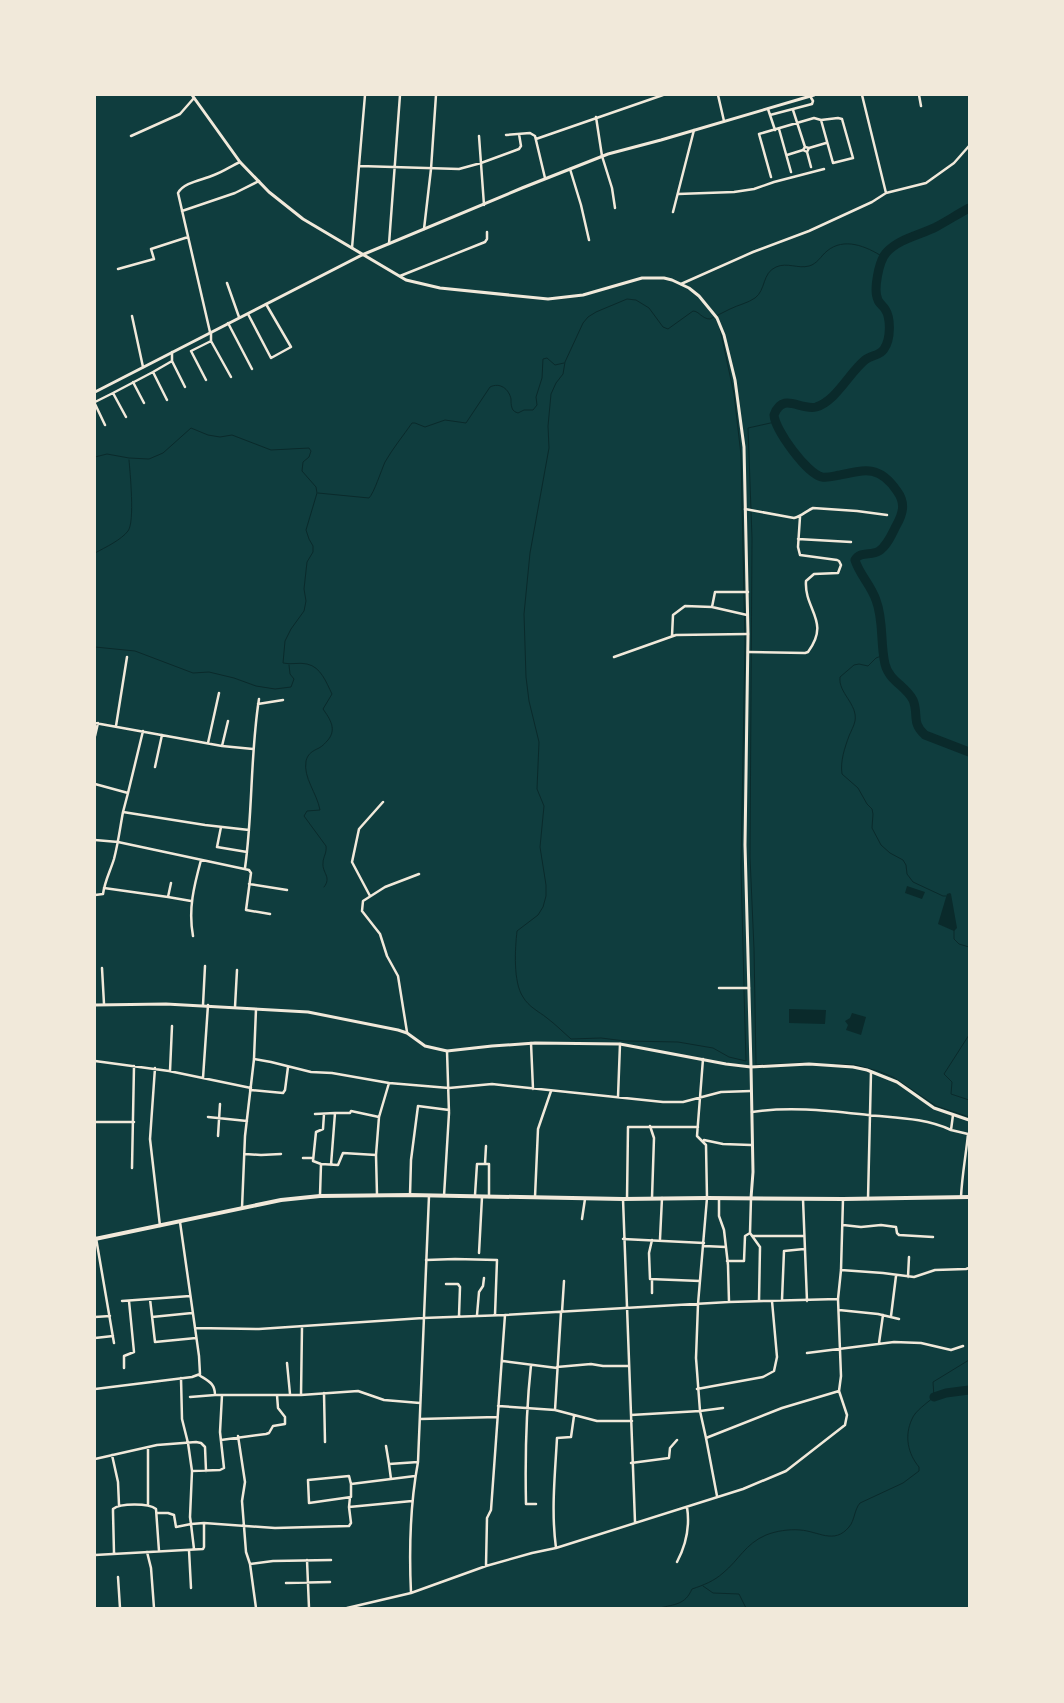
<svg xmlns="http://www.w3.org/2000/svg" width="1064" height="1703" font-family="'PT Sans',sans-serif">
	<rect width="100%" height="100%" fill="#0f3d3e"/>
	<path fill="#0a2a2b" d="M907,886L925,892L922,899L905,893Z
		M950,893L951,894L957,928L954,931L938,924L947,894Z
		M789,1009L826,1010L825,1024L789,1023Z
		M852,1013L866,1017L861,1035L846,1030L848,1025L845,1021L850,1018Z"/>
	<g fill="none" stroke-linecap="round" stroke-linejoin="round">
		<path stroke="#0a2a2b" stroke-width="1" d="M720,329L734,394L741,455L745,643L741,867L744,986
			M775,422L748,428L752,538L750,857L754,949L756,1065L803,1063
			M95,457L107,454L129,458L149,459L163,453L191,428L208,435L220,437L232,435L271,450L309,448L311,451L309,457L303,462L302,471L316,487L317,493L306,530L309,539L313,546V552L307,562L304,589L306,601L304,611L291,629L285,641L283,663C291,665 299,662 307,664C321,667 326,682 332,694L323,709C330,719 337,729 328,740C325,743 323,746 319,748C313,751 308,753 306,761C303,778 317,793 320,810L307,811L304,816L326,846C327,853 323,857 323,863C322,873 332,877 324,887
			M318,493L369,498C374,493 381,471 385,462C393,448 403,436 412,423H415L425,427L445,420L466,423L490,387C500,382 509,389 511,399C511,402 511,405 512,408C513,411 515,412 518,413L524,410H533L537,405L536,397L542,378L543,359L547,358L555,365L564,363
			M95,553C106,547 121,540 128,531C135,522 130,472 129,460
			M95,647L135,651L193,673L209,672L234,678L256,686L275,689L291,687L294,679L290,674L289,665
			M884,655L876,658L868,666L859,664L854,665L840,677C838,693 858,704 855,721C854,726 851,731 849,736C845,747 840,761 842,774L858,788L867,804L872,809L873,814L872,828L881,845L890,853L903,860L906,865L907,874L913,882L943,896H946
			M954,930V939L959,944L969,947
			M744,990L746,1061L729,1057L713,1048L678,1042L625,1041L601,1038L571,1039C563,1032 555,1024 547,1018C538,1011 529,1007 523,997C513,982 515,949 517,931L538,915L543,907L546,896V885L540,847L544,806L537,789L539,742L529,701L526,677L524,614L530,553L549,448L548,426L551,394L556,383L563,374L565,362L583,323L588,317L596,312L627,299L636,300L649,308L663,327L668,329L693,311C699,311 702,319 710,319C717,316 723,312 730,309C738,305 748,303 755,298C766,290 762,273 776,267C787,262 798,269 809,266C817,264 821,256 827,251C844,237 866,246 883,257
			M969,1035L944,1074L952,1082L951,1094L969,1100
			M835,1064L855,1065L878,1071L893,1077L936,1106L969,1117
			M703,1586L713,1593L739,1594L746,1608
			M660,1608C675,1604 685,1605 692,1589C704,1585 714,1581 723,1573C739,1560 745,1544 766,1535C776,1531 789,1529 800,1530C818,1531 834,1545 849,1527C855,1520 854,1510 860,1503L903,1483L919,1471V1467C908,1454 904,1436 912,1419C915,1411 927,1403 934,1397L933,1382L969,1360"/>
		<path stroke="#0a2a2b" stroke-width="9" d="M969,208C958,214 947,221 936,227C920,235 898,239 886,253C879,261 873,290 878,300C879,303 883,306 885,309C891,318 891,339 884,349C880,356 871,355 865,360C849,373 836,401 816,407C800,411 783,391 774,415C775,430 807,474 822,477C828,478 834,476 840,475C867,469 880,466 897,491C906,503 903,514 896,526C892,534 887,546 879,551C871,556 860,551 855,560C859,574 871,585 876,600C884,621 880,643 885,664C889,681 906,686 913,700C919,714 911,723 925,735L969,752
			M934,1397L946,1393L969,1390"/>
		<path stroke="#f1e9da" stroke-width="2.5" d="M718,95L724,121
			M862,95L886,193
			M919,95L921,106
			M768,109L770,115L812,104L813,101L810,96
			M793,110L805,147L803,150L807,152L809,148L805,147
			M770,115L775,130
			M596,117L602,156L612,188L615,208
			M779,129L791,172
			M506,135L530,133L535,136L545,178
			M131,136L180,114L194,98
			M479,136L484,205
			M536,139L663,95
			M809,148L826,143
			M807,152L811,167
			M787,155L803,150
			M360,166L459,169L481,163L519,149L521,146L519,134
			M570,169L581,205L589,240
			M771,177L759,134L814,118L821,120L838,118L842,119L853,158L833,163L821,120
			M678,194L734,192L754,189L774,182L824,169
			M182,211L235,193L259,181
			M673,212L694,130
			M424,229L431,169L436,95
			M389,244L400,95
			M352,248L365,95
			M118,269L154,259L151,249L188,237
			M400,276L485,242L487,239V232
			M227,283L239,317
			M681,284L753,252L809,231L872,202L886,193L926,183L954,163L969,146
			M248,314L271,358L291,347L266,304
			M132,316L143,367
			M228,323L252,369
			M210,332L178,193C184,182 203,180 214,175C223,172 231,166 240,162
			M211,341L231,377
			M172,352V361L185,387
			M206,380L191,351L211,341V333
			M133,382L144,403
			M167,400L153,372L172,361
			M95,402L113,393
			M95,404L105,425
			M126,417L113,393L153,372
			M745,509L794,518C802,516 806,511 813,508L857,511L887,515
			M798,539L851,542
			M712,607L747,615
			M672,636L673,615L685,606L712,607L715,592H748
			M748,652L805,653L808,652C831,621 804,610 806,581L814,574L838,573L841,565L839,561L837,560L800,555L798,547L800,517
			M614,657L676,635L748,634
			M258,704L283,700
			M95,723L222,746L253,749
			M116,726L127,657
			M95,736L98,723
			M208,743L219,693
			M222,746L228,721
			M155,767L162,735
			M95,784L128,793L123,812L205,825L249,830
			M128,793L143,731
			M221,827L217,847L247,852
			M95,840L118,842L249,870L251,873L246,910L270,914
			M245,868C253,812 250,755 259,699
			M171,883L168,897L191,901
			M249,884L287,890
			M104,888L168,897
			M95,895L103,894C105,880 110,872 114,859C118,844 120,828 123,812
			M370,896L352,862L359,829L383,802
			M193,936C188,909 194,886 201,860
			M102,968L104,1004
			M719,988H749
			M203,1005L205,966
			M235,1007L237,970
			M407,1032L398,976L387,956L380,934L362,911L363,901L385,887L419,874
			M531,1043L533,1089
			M254,1059L271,1062L311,1072L332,1073L389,1083L449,1088L492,1084L663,1102H683L721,1092L751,1091
			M95,1061L169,1071L251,1088
			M155,1068L150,1139L160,1226
			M170,1071L172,1026
			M203,1078L208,1005
			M250,1090L283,1093L285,1090L288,1067
			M618,1097L620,1044
			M752,1112C791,1106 830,1111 868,1115C897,1118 925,1118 951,1130
			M315,1114L335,1113
			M324,1114L323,1129L316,1132L313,1161L321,1164L338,1165L343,1153L376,1155
			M953,1115L951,1130L968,1134
			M208,1117L247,1121
			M95,1122H134
			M650,1126L654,1138L652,1198
			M218,1136L220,1104
			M704,1140L723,1144L751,1145
			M245,1154L261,1155L281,1154
			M303,1158H313
			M485,1164L486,1146
			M331,1165L335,1113H350L351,1111L379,1117
			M132,1168L134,1066
			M320,1195L321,1164
			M377,1195L376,1155L379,1117L389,1083
			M410,1195L411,1160L418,1106L449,1110
			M475,1195L477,1164H489V1197
			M444,1196L449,1113L447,1051
			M535,1197L538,1129L551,1091
			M961,1197C962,1175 966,1155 968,1134
			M719,1198V1216L724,1230L728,1265L729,1302
			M751,1198L750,1233L760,1247L759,1301
			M623,1199L635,1522
			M627,1199L628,1127H698
			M803,1199L807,1301
			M868,1199L871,1072
			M242,1208L245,1136L254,1059L256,1009
			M582,1219L585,1199
			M843,1225L861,1227L881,1225L896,1227L897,1233L899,1235L933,1237
			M753,1236H804
			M96,1238L114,1343
			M623,1239L704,1243
			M660,1239L662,1198
			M652,1240L649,1253L650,1279L700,1281
			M704,1246L726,1247
			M479,1253L482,1197
			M426,1260L455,1259L497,1260L495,1315
			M727,1261H744L745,1236L750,1233
			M841,1270L883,1273L914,1277L935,1270L966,1269L969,1268
			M908,1277L909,1257
			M652,1280V1293
			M446,1284H458L460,1287L459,1316
			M150,1299L155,1342L196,1338
			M782,1300L784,1251L804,1249
			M122,1301L190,1296
			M839,1310L878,1314L899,1319
			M562,1312L564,1281
			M477,1315L479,1292L483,1286L484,1278
			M891,1316L896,1276
			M95,1317L110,1316
			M152,1317L192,1313
			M195,1328L259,1329L423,1318L505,1315L729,1302L838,1299L841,1270L843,1199
			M95,1338L113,1336
			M879,1343L883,1315
			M807,1353L894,1342L921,1343L951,1350L963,1346
			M503,1361L557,1368
			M287,1363L290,1394
			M531,1365C526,1411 525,1457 526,1504H536
			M557,1367L591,1364L603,1366H629
			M124,1368V1356L134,1352L129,1301
			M199,1375C208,1381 215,1383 215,1395
			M181,1378L182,1419L188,1443L192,1471L190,1517L191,1524L204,1523L275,1528L349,1526L351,1523L349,1507L412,1501
			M95,1389L192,1377L200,1374L199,1356L180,1222
			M697,1389L763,1377L774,1371L777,1357L772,1301
			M324,1393L325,1442
			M301,1395L302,1327
			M190,1397L215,1395H301L358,1391L384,1400L420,1403
			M498,1406L555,1410L597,1421H632
			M555,1410L561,1312
			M631,1415L700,1411L696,1358L698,1304L707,1198L706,1145L697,1136L703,1059
			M420,1419L497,1417
			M238,1436L245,1482L242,1501L246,1552L250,1564L256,1608
			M706,1438L700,1411L723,1408
			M221,1440L266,1434L269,1433L273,1426L285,1424V1417L278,1408L277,1395
			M386,1446L389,1464L418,1462
			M148,1447V1505
			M112,1455L118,1482L119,1505
			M95,1459L157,1445L196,1442L201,1443L205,1447L206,1471
			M631,1463L669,1458L670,1448L677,1440
			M389,1464L391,1479
			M192,1471L220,1470L224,1468L220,1432L222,1395
			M351,1484L349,1476L308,1480L309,1503L351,1497V1484L415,1476
			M717,1496L706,1438L782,1408L839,1391
			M349,1507L350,1497
			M157,1513H168L174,1515L176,1527L191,1524L194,1549
			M556,1548C551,1511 555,1475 557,1438L571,1437L574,1416
			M189,1550L191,1588
			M147,1552L151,1568L154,1608
			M114,1553L113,1512V1509C120,1503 149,1503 156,1509L159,1551
			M95,1555L203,1549L204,1547V1523
			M307,1560L309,1608
			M677,1562C686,1545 690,1526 687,1507
			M250,1564L273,1561L331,1560
			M486,1566L487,1518L491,1510L505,1315
			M118,1577L120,1608
			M286,1583L330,1582
			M411,1593C409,1550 410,1505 418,1462L429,1196
			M347,1608L411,1593L486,1566L532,1553L556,1548L743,1489L786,1471L845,1425L847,1415L839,1391L841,1376L838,1299"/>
		<path stroke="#f1e9da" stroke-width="3" d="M95,392L362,255L522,188L608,154L661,140L814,95
			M95,1005L166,1004L308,1012L398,1030L407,1033L425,1046L447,1051L492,1046L535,1043L620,1044L726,1064L751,1067L809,1064L853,1067L867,1070L897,1082L934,1108L969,1120"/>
		<path stroke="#f1e9da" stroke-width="3" d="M192,95L240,162L269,192L303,219L406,280L440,288L548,299L583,295L642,278H664L672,280L689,288L699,296L717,318L724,335L735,380L744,447L748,634L745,845L751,1067L753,1172L751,1198"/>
		<path stroke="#f1e9da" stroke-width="4" d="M95,1239L281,1200L320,1196L410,1195L623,1199L707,1198L843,1199L969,1197"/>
	</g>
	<rect width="1064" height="1703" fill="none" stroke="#f1e9da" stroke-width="192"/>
</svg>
